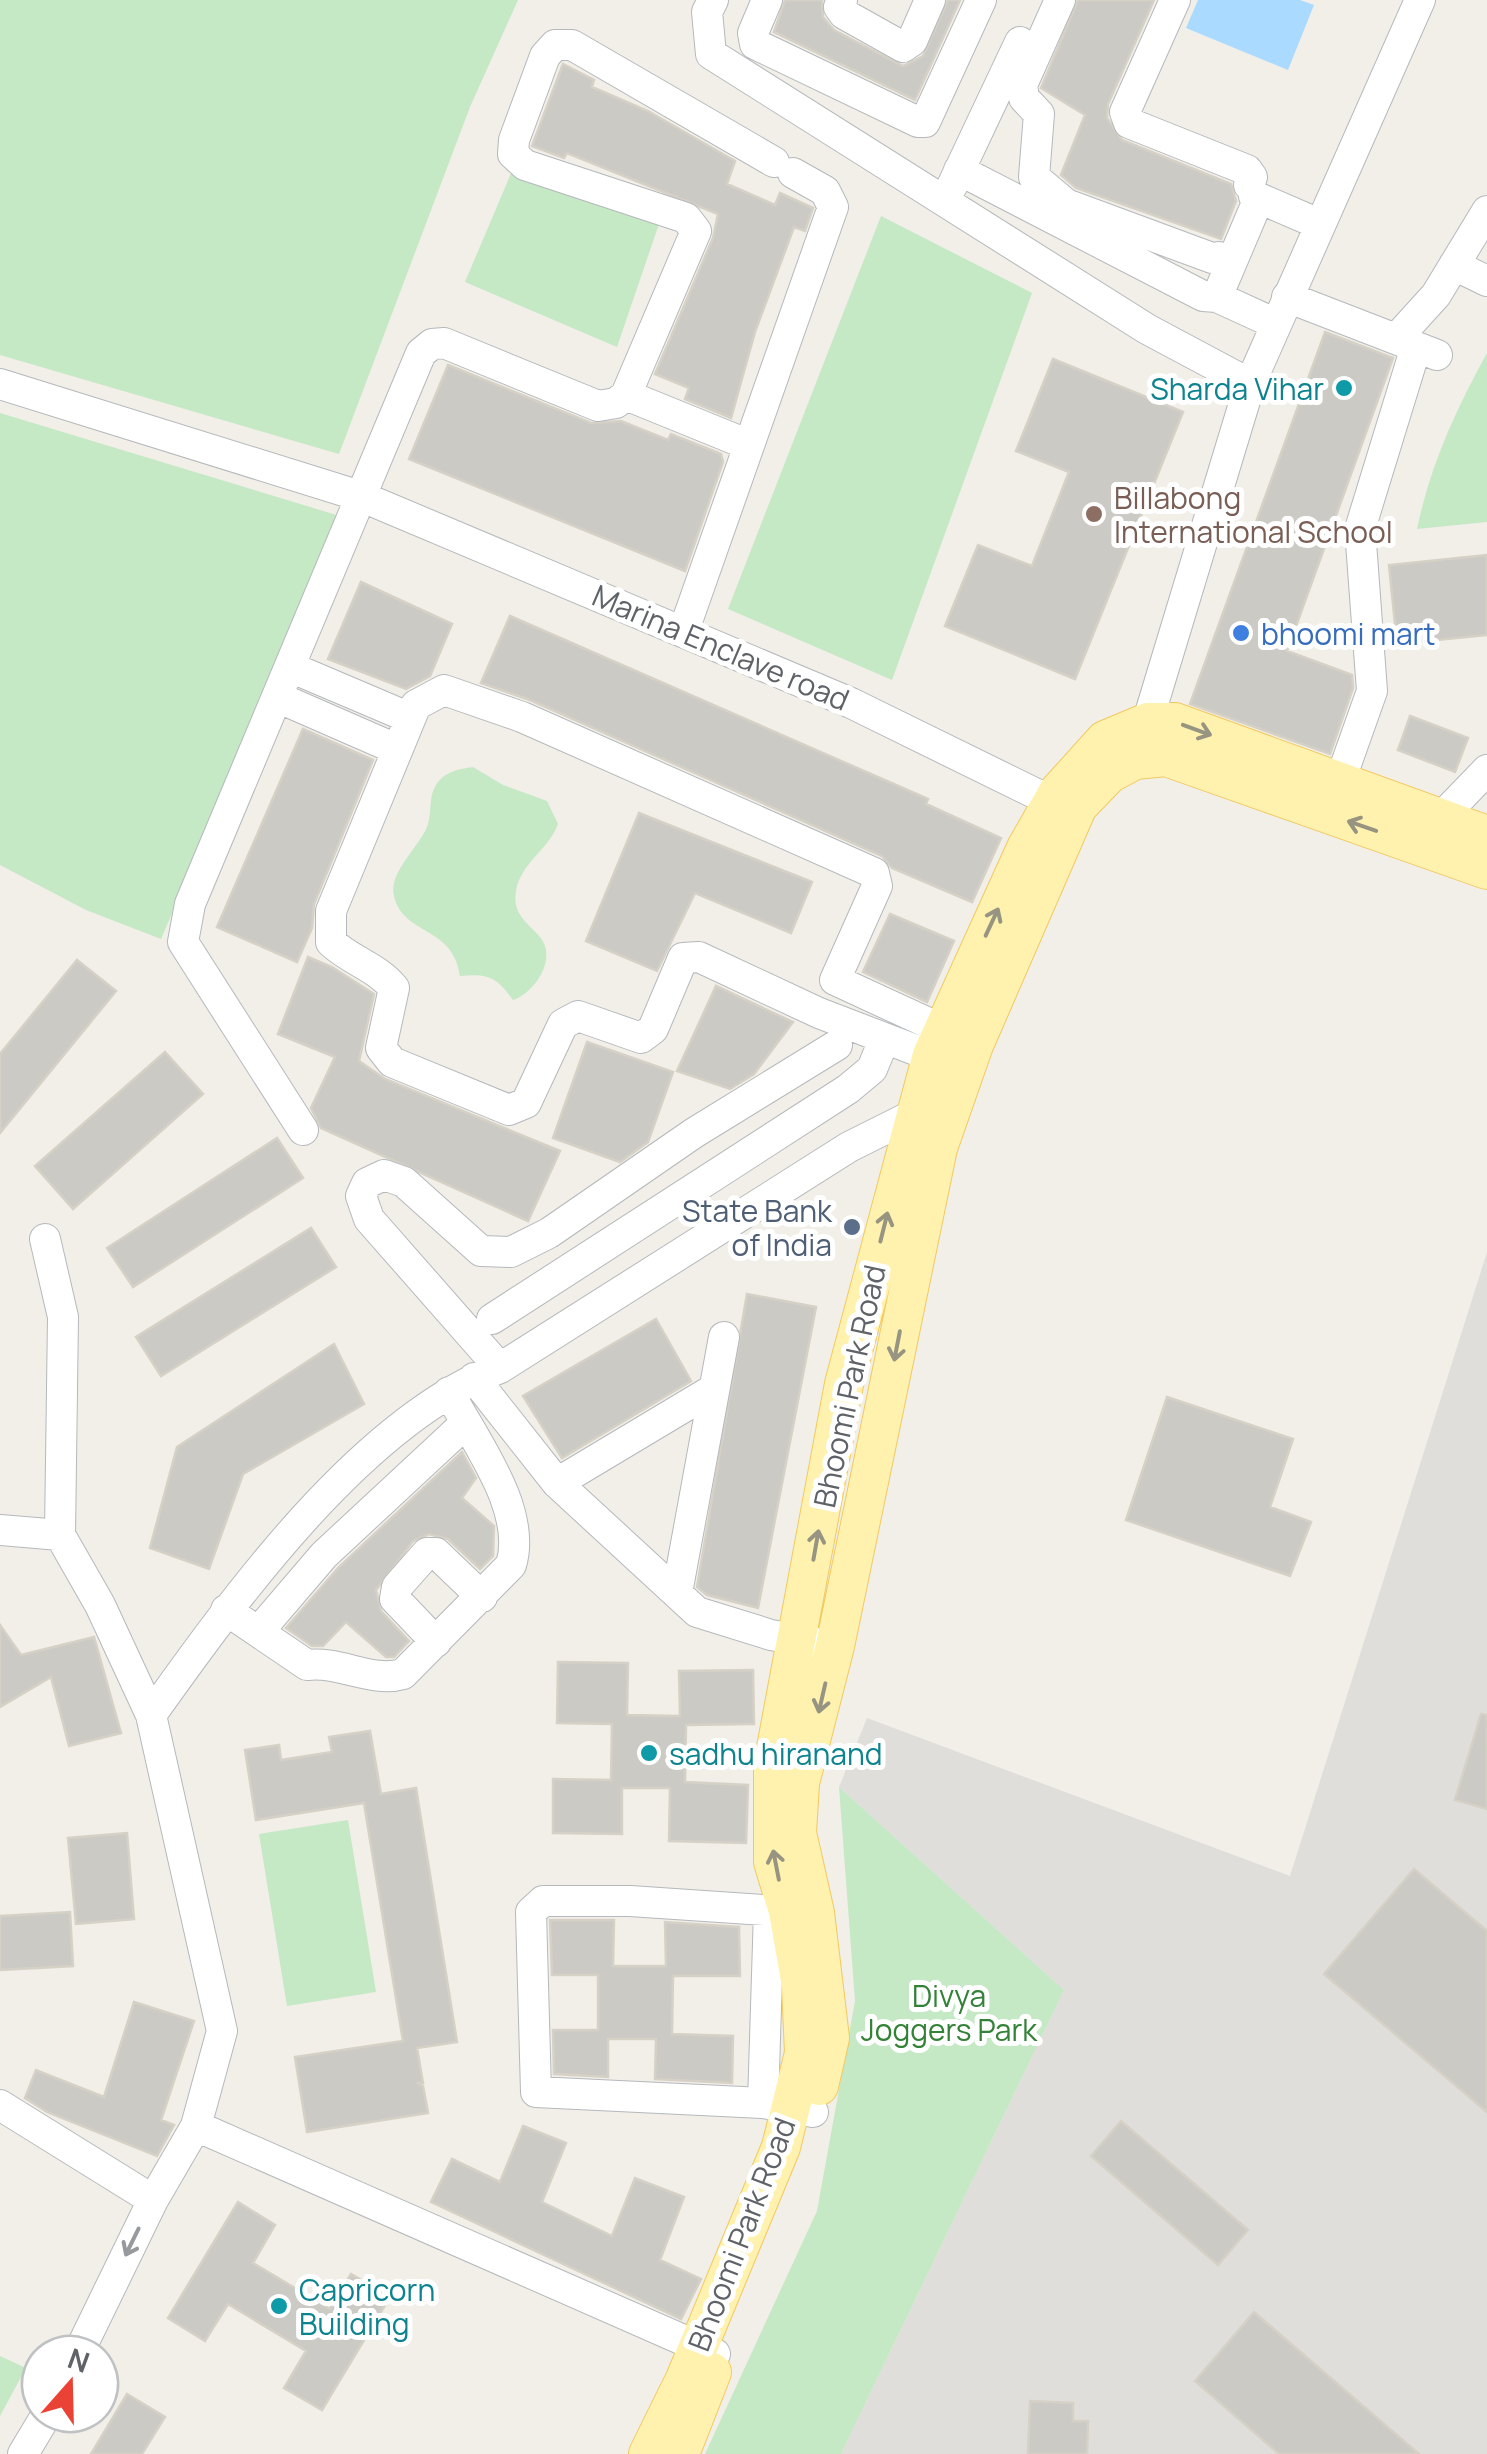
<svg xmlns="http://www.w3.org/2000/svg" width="1487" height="2454" font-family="Manrope,sans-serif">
	<rect width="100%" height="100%" fill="#f1efe8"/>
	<path fill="#e0deda" d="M1487,1252V2454H841L1064,1990L839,1787L867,1718L1290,1876Z"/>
	<path fill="#c5e8c5" d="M0,0H518L470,107L339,454L0,355Z
		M512,171L660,221L617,347L465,282Z
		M881,216L1032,293L892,680L728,609Z
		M1487,353V522L1417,529C1430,466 1456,409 1487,353Z
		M0,413L343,517L161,939L86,910L0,865Z
		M473,767L503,785L547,801L558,824C549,849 520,864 516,891C512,914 527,922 540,937C558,959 534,993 513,1000C497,977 488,973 460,976C453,925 403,936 394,896C388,873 419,847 427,827C433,811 427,797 438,782C447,771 459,769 473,767Z
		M839,1787L1064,1990L841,2454H705L817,2211L855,2001Z
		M348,1820L376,1992L287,2006L259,1834Z
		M0,2356L26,2368L0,2416Z"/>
	<path fill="#aadaff" d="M1198,0H1300L1314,5L1288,70L1186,28Z"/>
	<path fill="#cccac5" stroke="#d6d1c6" stroke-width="2.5" d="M785,0H822L823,17L834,30L903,66L923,56L948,0H960L915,100L774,32Z
		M1078,0H1154L1108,104L1107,118L1122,140L1231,184L1236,201L1221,239L1076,188L1061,175L1085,115L1041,88Z
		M563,64L594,80L592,87L648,111L735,161L727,184L775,205L780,193L813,208L805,231L794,227L755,332L731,418L685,399L689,388L655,374L713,238L718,214L567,153L564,158L532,146Z
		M1325,332L1393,358L1287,651L1352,675L1353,688L1330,754L1190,704Z
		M1053,359L1183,412L1075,679L945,626L978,545L1032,566L1069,472L1016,451Z
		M448,365L591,423L621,421L668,440L671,434L721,454L723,462L685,571L409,459Z
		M1487,555V635L1397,644L1389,565Z
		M361,582L452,624L430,676L406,689L328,659Z
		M510,616L928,799L926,804L1001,838L972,902L892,868L882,856L530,700L481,683Z
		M1410,716L1468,738L1455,772L1398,750Z
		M303,729L373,760L314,904L312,928L297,962L217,927Z
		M639,813L812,882L791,933L695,893L657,971L586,941Z
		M890,914L954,941L927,1002L863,972Z
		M308,957L332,967L374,994L359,1061L385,1079L560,1151L528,1221L321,1128L311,1108L335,1057L278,1034Z
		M77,960L116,991L0,1133V1054Z
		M716,986L793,1022L754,1074L730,1089L677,1071Z
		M587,1042L673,1072L648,1142L620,1162L553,1138Z
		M165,1052L203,1094L73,1209L35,1166Z
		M277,1138L303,1178L133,1287L107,1248Z
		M311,1228L336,1267L161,1376L136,1337Z
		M747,1294L816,1307L758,1608L707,1595L697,1587Z
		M656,1319L691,1381L562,1458L523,1396Z
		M334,1344L364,1404L243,1474L209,1569L150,1548L177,1447Z
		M1167,1397L1293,1439L1270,1507L1311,1522L1290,1576L1126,1520Z
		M462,1452L476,1478L462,1498L494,1526L493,1556L480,1569L448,1539L429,1534L413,1541L376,1590L381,1611L409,1641L394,1657H386L346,1622L323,1646H312L286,1628L338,1568Z
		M0,1625L21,1655L94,1637L121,1733L69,1746L51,1677L0,1707Z
		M558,1662L628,1663L627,1715L680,1716L679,1671L753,1670L754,1724L686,1725L685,1782L748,1785L746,1843L669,1841L670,1788H622V1834L553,1833V1779L611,1780L612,1724L557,1723Z
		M1481,1714L1487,1715V1809L1455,1800Z
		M370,1731L381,1794L416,1788L457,2042L417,2048L423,2083H417L423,2086L428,2113L307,2132L295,2057L403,2041L364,1803L256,1820L245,1750L279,1745L281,1760L332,1752L329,1737Z
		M127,1833L134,1919L76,1924L68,1838Z
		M1414,1869L1487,1931V2112L1324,1974Z
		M70,1912L73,1966L0,1970V1916Z
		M550,1920H614L613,1966H666L665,1922L739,1927L740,1976H673L672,2034L733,2036L732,2083L655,2079L656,2039H608V2077L554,2074L553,2030H598V1975H552Z
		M134,2002L194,2021L161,2120L174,2125L157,2156L47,2112L25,2098L36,2070L104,2097Z
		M1121,2121L1248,2230L1218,2265L1091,2156Z
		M523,2126L566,2143L542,2202L612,2236L635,2178L684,2197L660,2260L701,2279L681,2319L431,2202L452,2159L500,2182Z
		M238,2202L275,2225L253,2263L330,2309L351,2274L390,2297L322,2410L284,2388L306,2351L228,2304L205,2341L168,2318Z
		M1254,2312L1419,2454H1279L1195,2381Z
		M127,2394L165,2417L142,2454H91Z
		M1030,2401L1073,2403V2421H1088L1087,2454H1028Z"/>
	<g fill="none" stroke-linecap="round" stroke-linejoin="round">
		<g stroke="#b5b8bc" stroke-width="32">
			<path id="minor" d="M713,0L707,12L711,54L1147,329L1250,384
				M767,0L753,33L755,44L918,122H925L981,0
				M842,0L839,7L844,14L903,47L912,41L930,0
				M1060,0L1022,85L1024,98L1039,114L1034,177L1066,204L1212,258L1219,257
				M1175,0L1125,112L1129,123L1247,170L1252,177L1249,185
				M959,170L1203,296L1217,297L1259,198
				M952,186L1020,42
				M1254,196L1319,224
				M1454,265L1487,281
				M1217,297L1276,324
				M1287,297L1437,355
				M1396,339L1436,295L1487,211
				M0,384L360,496L851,703L1073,812
				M626,395L749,445
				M684,630L833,207L825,191L793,173
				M290,667L410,718
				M277,697L396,749
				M1142,740L1250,384L1420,0
				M1340,781L1372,691L1360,529L1416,347
				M1427,832L1487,770
				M952,1064L819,1013L699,957L683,958L653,1029L641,1038L578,1016L563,1024L526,1103L509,1110L392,1062L381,1048L394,988C377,967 351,961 331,942V911L416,705L444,690L522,717L874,873L877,886L835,980L963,1039
				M303,1130L183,942L190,904L421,353L432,344L444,343L598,406L616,403L626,395L696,231L686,218L525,165L513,154L514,140L545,56L555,45H572L774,162
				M45,1239L63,1317L60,1535L100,1605L151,1715L222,2031L196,2126L153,2200L78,2354
				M492,1319L848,1089L872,1069L884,1040
				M500,1368L369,1219L361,1196L367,1183L384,1175L404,1182L481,1251L511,1252L549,1233L694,1133L837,1045
				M474,1378L557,1483L697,1612L771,1635L816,1643
				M557,1483L714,1389
				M0,1530L60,1535
				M677,1593L724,1337
				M226,1610L307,1665C341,1661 371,1683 403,1674L511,1565C528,1509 474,1441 449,1392
				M259,1631L324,1555L466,1423
				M436,1642L395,1599L397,1587L427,1553H436L482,1597
				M151,1715C235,1597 362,1421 500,1368L849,1147L927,1108
				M769,1911L763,2103L813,2112
				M763,2103L536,2092L531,1912L543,1901H630L807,1913
				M0,2105L153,2200
				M196,2126L715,2354
				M23,2454L47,2414"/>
		</g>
		<g stroke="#f2c960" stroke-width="40">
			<path id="major" d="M819,2086L830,2038L815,1913L797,1833L800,1783L835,1646L938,1148L974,1045L1078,806L1109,774L1135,760L1166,757L1487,870
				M648,2454L685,2379L781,2147L804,2053L801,1986L788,1911L773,1862V1764L844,1384L932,1055L1026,848L1058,792L1105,740L1148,722H1175L1487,835
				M680,2454L712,2372"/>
		</g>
		<use href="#minor" stroke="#fff" stroke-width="30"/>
		<use href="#major" stroke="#fff2af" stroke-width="38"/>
	</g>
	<defs><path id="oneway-shaft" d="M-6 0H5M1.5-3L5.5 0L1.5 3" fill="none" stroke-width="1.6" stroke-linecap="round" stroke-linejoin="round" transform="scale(2.5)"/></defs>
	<g stroke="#979581">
		<use href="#oneway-shaft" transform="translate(1197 730) rotate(20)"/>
		<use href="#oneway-shaft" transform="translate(1362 826) rotate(-161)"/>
		<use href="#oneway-shaft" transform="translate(992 922) rotate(-65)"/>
		<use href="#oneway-shaft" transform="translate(884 1227) rotate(-76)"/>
		<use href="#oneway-shaft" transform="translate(897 1346) rotate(101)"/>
		<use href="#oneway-shaft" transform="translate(816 1545) rotate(-80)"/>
		<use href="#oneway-shaft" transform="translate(822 1698) rotate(103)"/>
		<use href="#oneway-shaft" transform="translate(776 1865) rotate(-101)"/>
	</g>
	<use stroke="#979a9d" href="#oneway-shaft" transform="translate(132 2242) rotate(116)"/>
	<g fill="#0f9aa8" stroke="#fff" stroke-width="4">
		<circle cx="1344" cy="388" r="10"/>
		<circle cx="649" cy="1753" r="10"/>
		<circle cx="279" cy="2306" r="10"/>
	</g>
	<circle fill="#8d6e63" stroke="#fff" stroke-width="4" cx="1094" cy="514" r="10"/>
	<circle fill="#3f7fe0" stroke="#fff" stroke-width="4" cx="1241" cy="633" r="10"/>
	<circle fill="#5c6f8a" stroke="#fff" stroke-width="4" cx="852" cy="1227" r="10"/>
	<g text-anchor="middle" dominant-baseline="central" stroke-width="10" stroke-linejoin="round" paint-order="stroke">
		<g font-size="30" fill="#0d838f" stroke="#fff" text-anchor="start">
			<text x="1324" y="388" text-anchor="end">Sharda Vihar</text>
			<text x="669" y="1753">sadhu hiranand</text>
			<text x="299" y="2289">Capricorn<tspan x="299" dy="34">Building</tspan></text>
		</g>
		<g font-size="30" fill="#785e54" stroke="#fff" text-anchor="start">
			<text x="1114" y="497">Billabong<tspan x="1114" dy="34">International School</tspan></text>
		</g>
		<g font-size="30" fill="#366cbe" stroke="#fff" text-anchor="start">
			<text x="1261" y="633">bhoomi mart</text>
		</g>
		<g font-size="30" fill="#5f6368" stroke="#fff">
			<text transform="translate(721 647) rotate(23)">Marina Enclave road</text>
			<text transform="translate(849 1386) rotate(-78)">Bhoomi Park Road</text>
			<text transform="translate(741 2234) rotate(-69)">Bhoomi Park Road</text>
		</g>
		<g font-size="30" fill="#4e5e75" stroke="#fff" text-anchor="end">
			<text x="832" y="1210">State Bank<tspan x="832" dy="34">of India</tspan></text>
		</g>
		<g font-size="30" fill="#348238" stroke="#fff">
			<text x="949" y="1995">Divya<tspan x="949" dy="34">Joggers Park</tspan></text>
		</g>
	</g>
	<g transform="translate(70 2384) rotate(20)"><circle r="48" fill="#ffffff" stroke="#bfc1c3" stroke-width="2.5"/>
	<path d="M0-8L18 38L0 25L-18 38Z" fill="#ea4335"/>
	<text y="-15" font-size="28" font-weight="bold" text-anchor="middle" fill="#5f6368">N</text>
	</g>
</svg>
